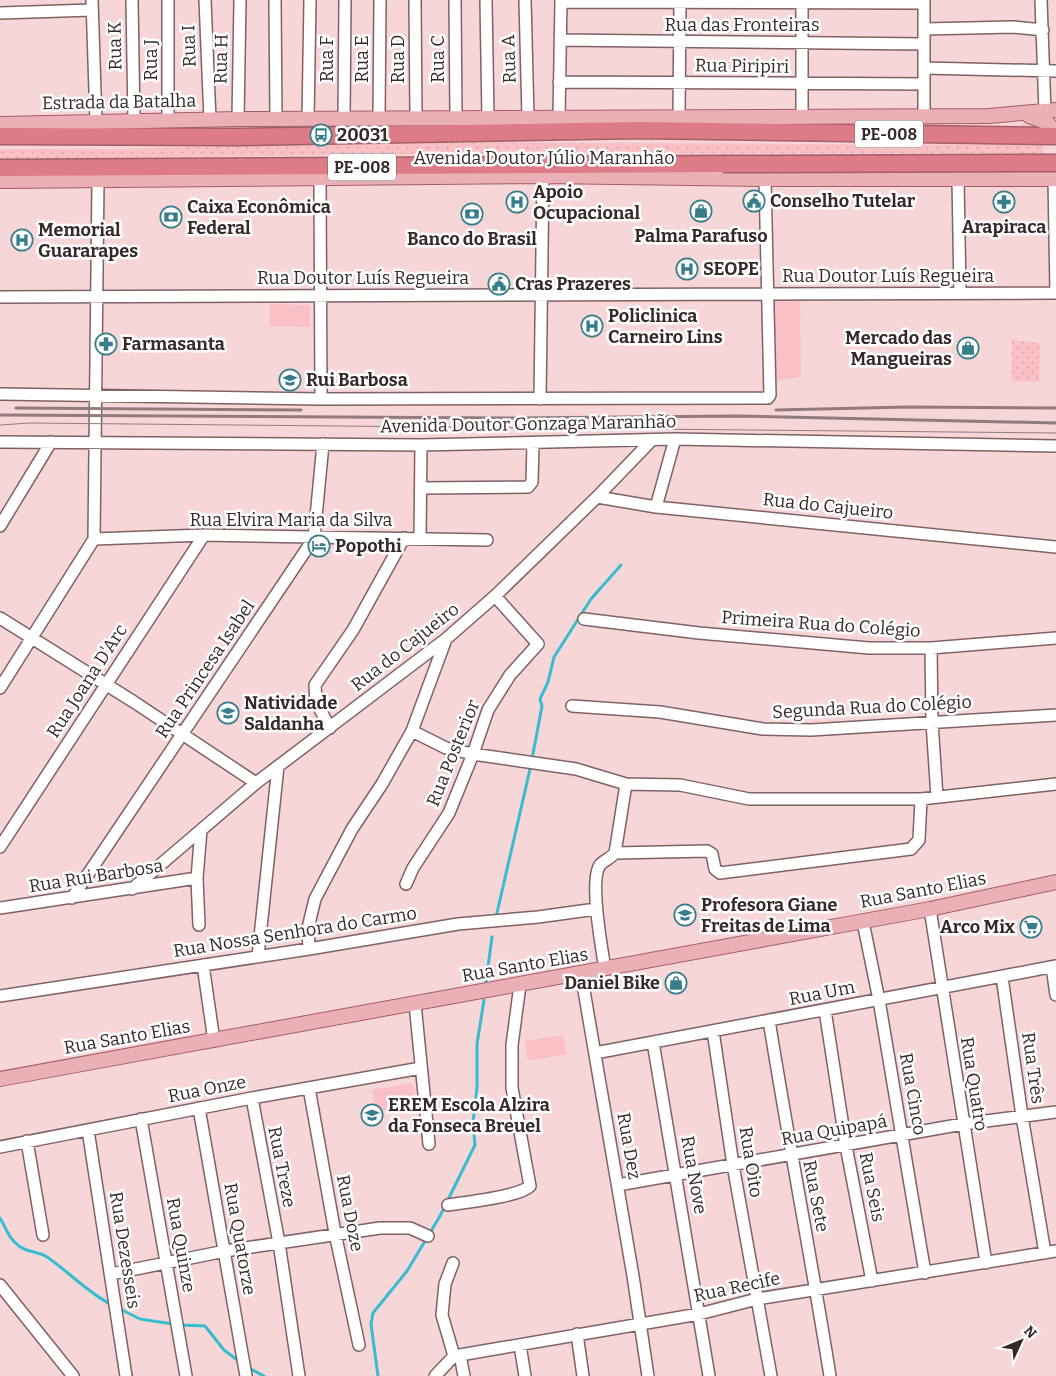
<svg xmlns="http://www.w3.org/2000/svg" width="1056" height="1376" font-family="Bitter,serif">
	<defs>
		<pattern id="grass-dots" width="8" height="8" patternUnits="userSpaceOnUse" patternTransform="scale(1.25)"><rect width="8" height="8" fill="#fbc0c5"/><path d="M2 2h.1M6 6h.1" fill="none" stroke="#d8a5a9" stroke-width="1.8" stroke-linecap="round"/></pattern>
	</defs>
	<rect width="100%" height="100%" fill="#f7d6d8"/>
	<path fill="url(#grass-dots)" d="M1021,123C1025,125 1032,125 1037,127C1042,131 1043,136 1043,141C1045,159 1035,168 1019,173V153L420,154L0,159V149H114L390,142L1020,145Z
		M1012,340L1040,343L1039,382L1012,381Z"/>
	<path fill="#fbc0c5" d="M775,301H800L801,377L775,380Z
		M270,304L310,305V327L270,326Z
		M563,1035L567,1054L528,1061L525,1041Z
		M413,1083L417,1104L376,1112L372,1090Z"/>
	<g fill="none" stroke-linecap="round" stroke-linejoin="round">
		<path stroke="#38bccf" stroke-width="3" d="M532,759L542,706L540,699L548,682L554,657L591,599L621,565
			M496,917L531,765
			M486,982L492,937
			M0,1218C6,1228 9,1239 19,1246C28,1253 38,1251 47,1257C69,1272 88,1293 112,1305
			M120,1309L140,1319L173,1324
			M180,1325L205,1326L224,1350L240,1362
			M247,1367L264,1376
			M378,1376L371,1324L373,1313L407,1271L440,1216L475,1145L473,1123L477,1087V1044L484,1000"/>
		<g stroke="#7f6264" stroke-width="14">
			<path id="minor" d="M92,0L96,122
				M132,0L134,121
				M205,0L210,120
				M275,0L276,119
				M415,0L416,118
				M455,0L456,118
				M486,0L488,118
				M525,0L528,117
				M1041,0L1045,112
				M561,2L923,3
				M0,13L92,10
				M924,29L1013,27L1043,30
				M560,40L924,44
				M924,68L1056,71
				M559,82L924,84
				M679,116L680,0
				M802,116V0
				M559,117L561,0
				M924,117V0
				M379,118L380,0
				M238,119L240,0
				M308,119L310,0
				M344,119L345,0
				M168,120V0
				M1054,178L1056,293
				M320,179L321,399
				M958,179L960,293
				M0,297L1056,293
				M0,394L321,399L768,398L770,395L765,179
				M540,399L543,176
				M0,442L421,445L675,439L1056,446
				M421,488L528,487L532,482L533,444
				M597,497L656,507L1056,547
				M656,507L675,439
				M0,526L51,442
				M420,538L421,445
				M94,539L204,535L487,540
				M0,618L134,702L256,783
				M584,619L699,633L869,648H931L1056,638
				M931,648L932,722L937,797
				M0,688L94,539L98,181
				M572,706L660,712L763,729L811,730L1056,715
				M330,728L316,702L315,685L353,630L404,538
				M412,731L446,748L473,754L576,769L626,784L680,785L749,799H921L1056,784
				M0,847L204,535
				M615,853L707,851L712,854L715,869L720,873L911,849L919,840L921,799
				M406,884L413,868L449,813L473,754L488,710L510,675L538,644L495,596
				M132,889L256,783L446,639L495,596L597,497L651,441
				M72,898L314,538L323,444
				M0,908L197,878
				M930,909L986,1263
				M863,922L879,1000L925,1273
				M199,925L197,878L201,830
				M309,949L308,928L315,899L352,829L382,784L412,731L446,639
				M258,956L278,766
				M203,965L214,1041
				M1052,967L1056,995
				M605,969C602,950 589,880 600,865C603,861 611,858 615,853L626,784
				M581,973L633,1276L648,1376
				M1002,977L1022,1116L1045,1253
				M0,996L309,949L458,924L538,917L596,909
				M415,1004L429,1144
				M825,1010L846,1146L872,1281
				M769,1020C788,1139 811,1257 830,1376
				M713,1031L733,1165L771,1376
				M653,1042L709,1376
				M595,1053L1056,966
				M309,1088L335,1233L359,1345
				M252,1098L279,1243L299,1376
				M199,1108L246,1376
				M141,1119L186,1376
				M88,1130L126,1376
				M27,1141L43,1235
				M0,1147L252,1098L421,1068
				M618,1185L963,1124L1056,1112
				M448,1205C466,1202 519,1197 530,1186L512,1088V1045L520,985
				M453,1263L445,1284L442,1315L454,1356
				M111,1274L225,1251L380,1228H410L428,1236
				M0,1285L73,1376
				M577,1334L583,1376
				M520,1345L525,1376
				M460,1355L464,1376
				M435,1376L454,1356L699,1314L757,1299L1056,1251"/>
		</g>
		<g stroke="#a35e66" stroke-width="16">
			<path id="major" d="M1029,116L1048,123L1056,134
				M0,124L238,119L989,116L1056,110
				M0,181L543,176L765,179H1056
				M0,1079L930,909L1056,882"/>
		</g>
		<g stroke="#a35e66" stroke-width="19">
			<path id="highway" d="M0,136L235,137L638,130L1056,136
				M0,168L723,164"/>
		</g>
		<use href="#minor" stroke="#fff" stroke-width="11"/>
		<use href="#major" stroke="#ebb0b6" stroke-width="14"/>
		<use href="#highway" stroke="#dd7b86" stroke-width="16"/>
		<path stroke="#927b7d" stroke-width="1" d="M0,425L30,423L1056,433"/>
		<path stroke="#927b7d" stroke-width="3" d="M16,408L301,410
			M776,410L908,407L1056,408
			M0,415L513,418L737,416L1056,423"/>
		<g stroke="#a35e66" stroke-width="19" stroke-linecap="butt">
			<path id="highway-bridge" d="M723,164L1056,163"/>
		</g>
		<use href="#highway-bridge" stroke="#dd7b86" stroke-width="16"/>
	</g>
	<defs>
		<g id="bus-ring" transform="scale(1.125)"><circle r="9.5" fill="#fff" stroke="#387e8a" stroke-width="1.5"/><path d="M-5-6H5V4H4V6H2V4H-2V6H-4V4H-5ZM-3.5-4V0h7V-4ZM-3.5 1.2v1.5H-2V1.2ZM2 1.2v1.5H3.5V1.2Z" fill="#387e8a"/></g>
		<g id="civic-ring" transform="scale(1.125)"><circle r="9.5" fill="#fff" stroke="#387e8a" stroke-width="1.5"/><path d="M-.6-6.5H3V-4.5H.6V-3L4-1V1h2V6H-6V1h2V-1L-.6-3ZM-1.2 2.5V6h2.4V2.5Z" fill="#387e8a"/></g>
		<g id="hospital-ring" transform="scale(1.125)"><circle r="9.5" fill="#fff" stroke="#387e8a" stroke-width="1.5"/><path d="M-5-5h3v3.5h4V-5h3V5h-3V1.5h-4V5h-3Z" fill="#387e8a"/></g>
		<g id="pharmacy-ring" transform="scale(1.125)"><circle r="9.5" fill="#fff" stroke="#387e8a" stroke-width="1.5"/><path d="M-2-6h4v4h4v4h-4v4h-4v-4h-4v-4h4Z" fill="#387e8a"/></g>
		<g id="shop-ring" transform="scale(1.125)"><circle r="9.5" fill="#fff" stroke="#387e8a" stroke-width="1.5"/><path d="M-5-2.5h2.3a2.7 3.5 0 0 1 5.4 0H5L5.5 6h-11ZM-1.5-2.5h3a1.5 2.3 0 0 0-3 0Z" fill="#387e8a"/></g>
		<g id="bank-ring" transform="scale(1.125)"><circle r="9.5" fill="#fff" stroke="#387e8a" stroke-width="1.5"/><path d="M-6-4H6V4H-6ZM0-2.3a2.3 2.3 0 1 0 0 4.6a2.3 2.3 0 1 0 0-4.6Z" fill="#387e8a"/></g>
		<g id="school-ring" transform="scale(1.125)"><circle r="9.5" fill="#fff" stroke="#387e8a" stroke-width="1.5"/><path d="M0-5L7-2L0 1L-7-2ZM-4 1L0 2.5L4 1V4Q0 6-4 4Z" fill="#387e8a"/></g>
		<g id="hotel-ring" transform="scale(1.125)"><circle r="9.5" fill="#fff" stroke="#387e8a" stroke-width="1.5"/><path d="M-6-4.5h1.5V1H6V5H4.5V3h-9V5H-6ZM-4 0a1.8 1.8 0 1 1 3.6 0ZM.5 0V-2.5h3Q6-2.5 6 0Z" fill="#387e8a"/></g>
		<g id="supermarket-ring" transform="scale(1.125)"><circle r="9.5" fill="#fff" stroke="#387e8a" stroke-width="1.5"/><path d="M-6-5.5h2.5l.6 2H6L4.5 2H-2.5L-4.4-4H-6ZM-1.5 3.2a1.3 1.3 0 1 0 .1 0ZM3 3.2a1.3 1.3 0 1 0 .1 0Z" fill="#387e8a"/></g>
	</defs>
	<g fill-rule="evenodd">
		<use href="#bus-ring" x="321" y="135"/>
		<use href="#civic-ring" x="754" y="201"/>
		<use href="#hospital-ring" x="517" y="202"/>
		<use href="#pharmacy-ring" x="1004" y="202"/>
		<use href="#shop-ring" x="701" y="211"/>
		<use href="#bank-ring" x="472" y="214"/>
		<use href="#bank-ring" x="171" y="217"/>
		<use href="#hospital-ring" x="22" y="240"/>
		<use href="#hospital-ring" x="687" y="269"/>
		<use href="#civic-ring" x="499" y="284"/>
		<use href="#hospital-ring" x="592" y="326"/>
		<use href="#pharmacy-ring" x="106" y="344"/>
		<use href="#shop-ring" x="968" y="348"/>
		<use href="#school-ring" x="290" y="380"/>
		<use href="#hotel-ring" x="319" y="546"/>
		<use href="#school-ring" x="228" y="713"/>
		<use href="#school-ring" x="685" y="915"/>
		<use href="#supermarket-ring" x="1031" y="927"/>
		<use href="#shop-ring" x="676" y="983"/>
		<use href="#school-ring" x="372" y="1115"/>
	</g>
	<g text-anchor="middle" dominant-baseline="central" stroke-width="5" stroke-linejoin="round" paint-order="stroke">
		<g fill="#fff" stroke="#72696a" stroke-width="1">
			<rect x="855" y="120.5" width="68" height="27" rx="4"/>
			<rect x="328" y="153.5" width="68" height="27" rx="4"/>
		</g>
		<g font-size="16" font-weight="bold" fill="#36292a">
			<text x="889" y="134">PE-008</text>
			<text x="362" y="167">PE-008</text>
		</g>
		<g font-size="18" fill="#36292a" stroke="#fff">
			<text x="742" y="25">Rua das Fronteiras</text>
			<text transform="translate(115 46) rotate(-91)">Rua K</text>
			<text transform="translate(189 46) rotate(-92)">Rua I</text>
			<text transform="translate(221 59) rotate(-89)">Rua H</text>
			<text transform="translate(327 59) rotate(-90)">Rua F</text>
			<text transform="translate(362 59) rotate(-90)">Rua E</text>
			<text transform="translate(398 59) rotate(-90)">Rua D</text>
			<text transform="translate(438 59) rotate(-90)">Rua C</text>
			<text transform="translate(509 59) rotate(-92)">Rua A</text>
			<text transform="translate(151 60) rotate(-90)">Rua J</text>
			<text transform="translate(742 66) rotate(1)">Rua Piripiri</text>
			<text transform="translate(119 102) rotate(-1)">Estrada da Batalha</text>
			<text x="544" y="158">Avenida Doutor Júlio Maranhão</text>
			<text x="888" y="276">Rua Doutor Luís Regueira</text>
			<text x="363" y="278">Rua Doutor Luís Regueira</text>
			<text transform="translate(528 424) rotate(-1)">Avenida Doutor Gonzaga Maranhão</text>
			<text transform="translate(828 506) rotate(6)">Rua do Cajueiro</text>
			<text x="291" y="520">Rua Elvira Maria da Silva</text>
			<text transform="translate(821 624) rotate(4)">Primeira Rua do Colégio</text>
			<text transform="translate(405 647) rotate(-38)">Rua do Cajueiro</text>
			<text transform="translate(205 669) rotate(-56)">Rua Princesa Isabel</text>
			<text transform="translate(87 681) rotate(-57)">Rua Joana D'Arc</text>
			<text transform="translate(872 707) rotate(-3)">Segunda Rua do Colégio</text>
			<text transform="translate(453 753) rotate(-68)">Rua Posterior</text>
			<text transform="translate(96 876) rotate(-9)">Rua Rui Barbosa</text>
			<text transform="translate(923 890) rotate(-11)">Rua Santo Elias</text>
			<text transform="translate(295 932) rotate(-9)">Rua Nossa Senhora do Carmo</text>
			<text transform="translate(525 965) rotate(-10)">Rua Santo Elias</text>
			<text transform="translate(822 993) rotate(-11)">Rua Um</text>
			<text transform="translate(127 1037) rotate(-10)">Rua Santo Elias</text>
			<text transform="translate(1033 1068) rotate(82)">Rua Três</text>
			<text transform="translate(974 1084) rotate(81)">Rua Quatro</text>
			<text transform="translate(207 1089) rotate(-11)">Rua Onze</text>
			<text transform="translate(913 1094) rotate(80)">Rua Cinco</text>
			<text transform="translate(834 1130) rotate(-10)">Rua Quipapá</text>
			<text transform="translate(629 1146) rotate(80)">Rua Dez</text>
			<text transform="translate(751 1162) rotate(81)">Rua Oito</text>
			<text transform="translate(282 1167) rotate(79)">Rua Treze</text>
			<text transform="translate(694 1175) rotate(80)">Rua Nove</text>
			<text transform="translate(872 1187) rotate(79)">Rua Seis</text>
			<text transform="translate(816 1196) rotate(79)">Rua Sete</text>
			<text transform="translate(350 1213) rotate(79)">Rua Doze</text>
			<text transform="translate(240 1239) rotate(80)">Rua Quatorze</text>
			<text transform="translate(181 1245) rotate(80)">Rua Quinze</text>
			<text transform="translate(125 1250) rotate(81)">Rua Dezesseis</text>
			<text transform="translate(737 1287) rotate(-12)">Rua Recife</text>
		</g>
		<g font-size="18" font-weight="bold" fill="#36292a" stroke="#fff" text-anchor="start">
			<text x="337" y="135">20031</text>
			<text x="533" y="192">Apoio<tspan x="533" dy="21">Ocupacional</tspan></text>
			<text x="770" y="201">Conselho Tutelar</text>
			<text x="187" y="207">Caixa Econômica<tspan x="187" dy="21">Federal</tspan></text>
			<text x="1004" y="227" text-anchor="middle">Arapiraca</text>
			<text x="38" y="230">Memorial<tspan x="38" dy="21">Guararapes</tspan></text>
			<text x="701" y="236" text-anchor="middle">Palma Parafuso</text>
			<text x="472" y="239" text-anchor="middle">Banco do Brasil</text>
			<text x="703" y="269">SEOPE</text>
			<text x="515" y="284">Cras Prazeres</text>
			<text x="608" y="316">Policlinica<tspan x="608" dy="21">Carneiro Lins</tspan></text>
			<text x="952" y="338" text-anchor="end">Mercado das<tspan x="952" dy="21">Mangueiras</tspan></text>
			<text x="122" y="344">Farmasanta</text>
			<text x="306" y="380">Rui Barbosa</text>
			<text x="335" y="546">Popothi</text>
			<text x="244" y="703">Natividade<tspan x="244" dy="21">Saldanha</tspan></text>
			<text x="701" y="905">Profesora Giane<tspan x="701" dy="21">Freitas de Lima</tspan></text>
			<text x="1015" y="927" text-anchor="end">Arco Mix</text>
			<text x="660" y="983" text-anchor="end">Daniel Bike</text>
			<text x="388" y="1105">EREM Escola Alzira<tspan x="388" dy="21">da Fonseca Breuel</tspan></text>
		</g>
	</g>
	<g transform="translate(1021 1341) rotate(46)" stroke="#ffffff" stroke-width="4" paint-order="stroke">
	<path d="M0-4L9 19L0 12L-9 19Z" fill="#36292a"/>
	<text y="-8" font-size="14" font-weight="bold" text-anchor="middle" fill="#36292a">N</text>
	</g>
</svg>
